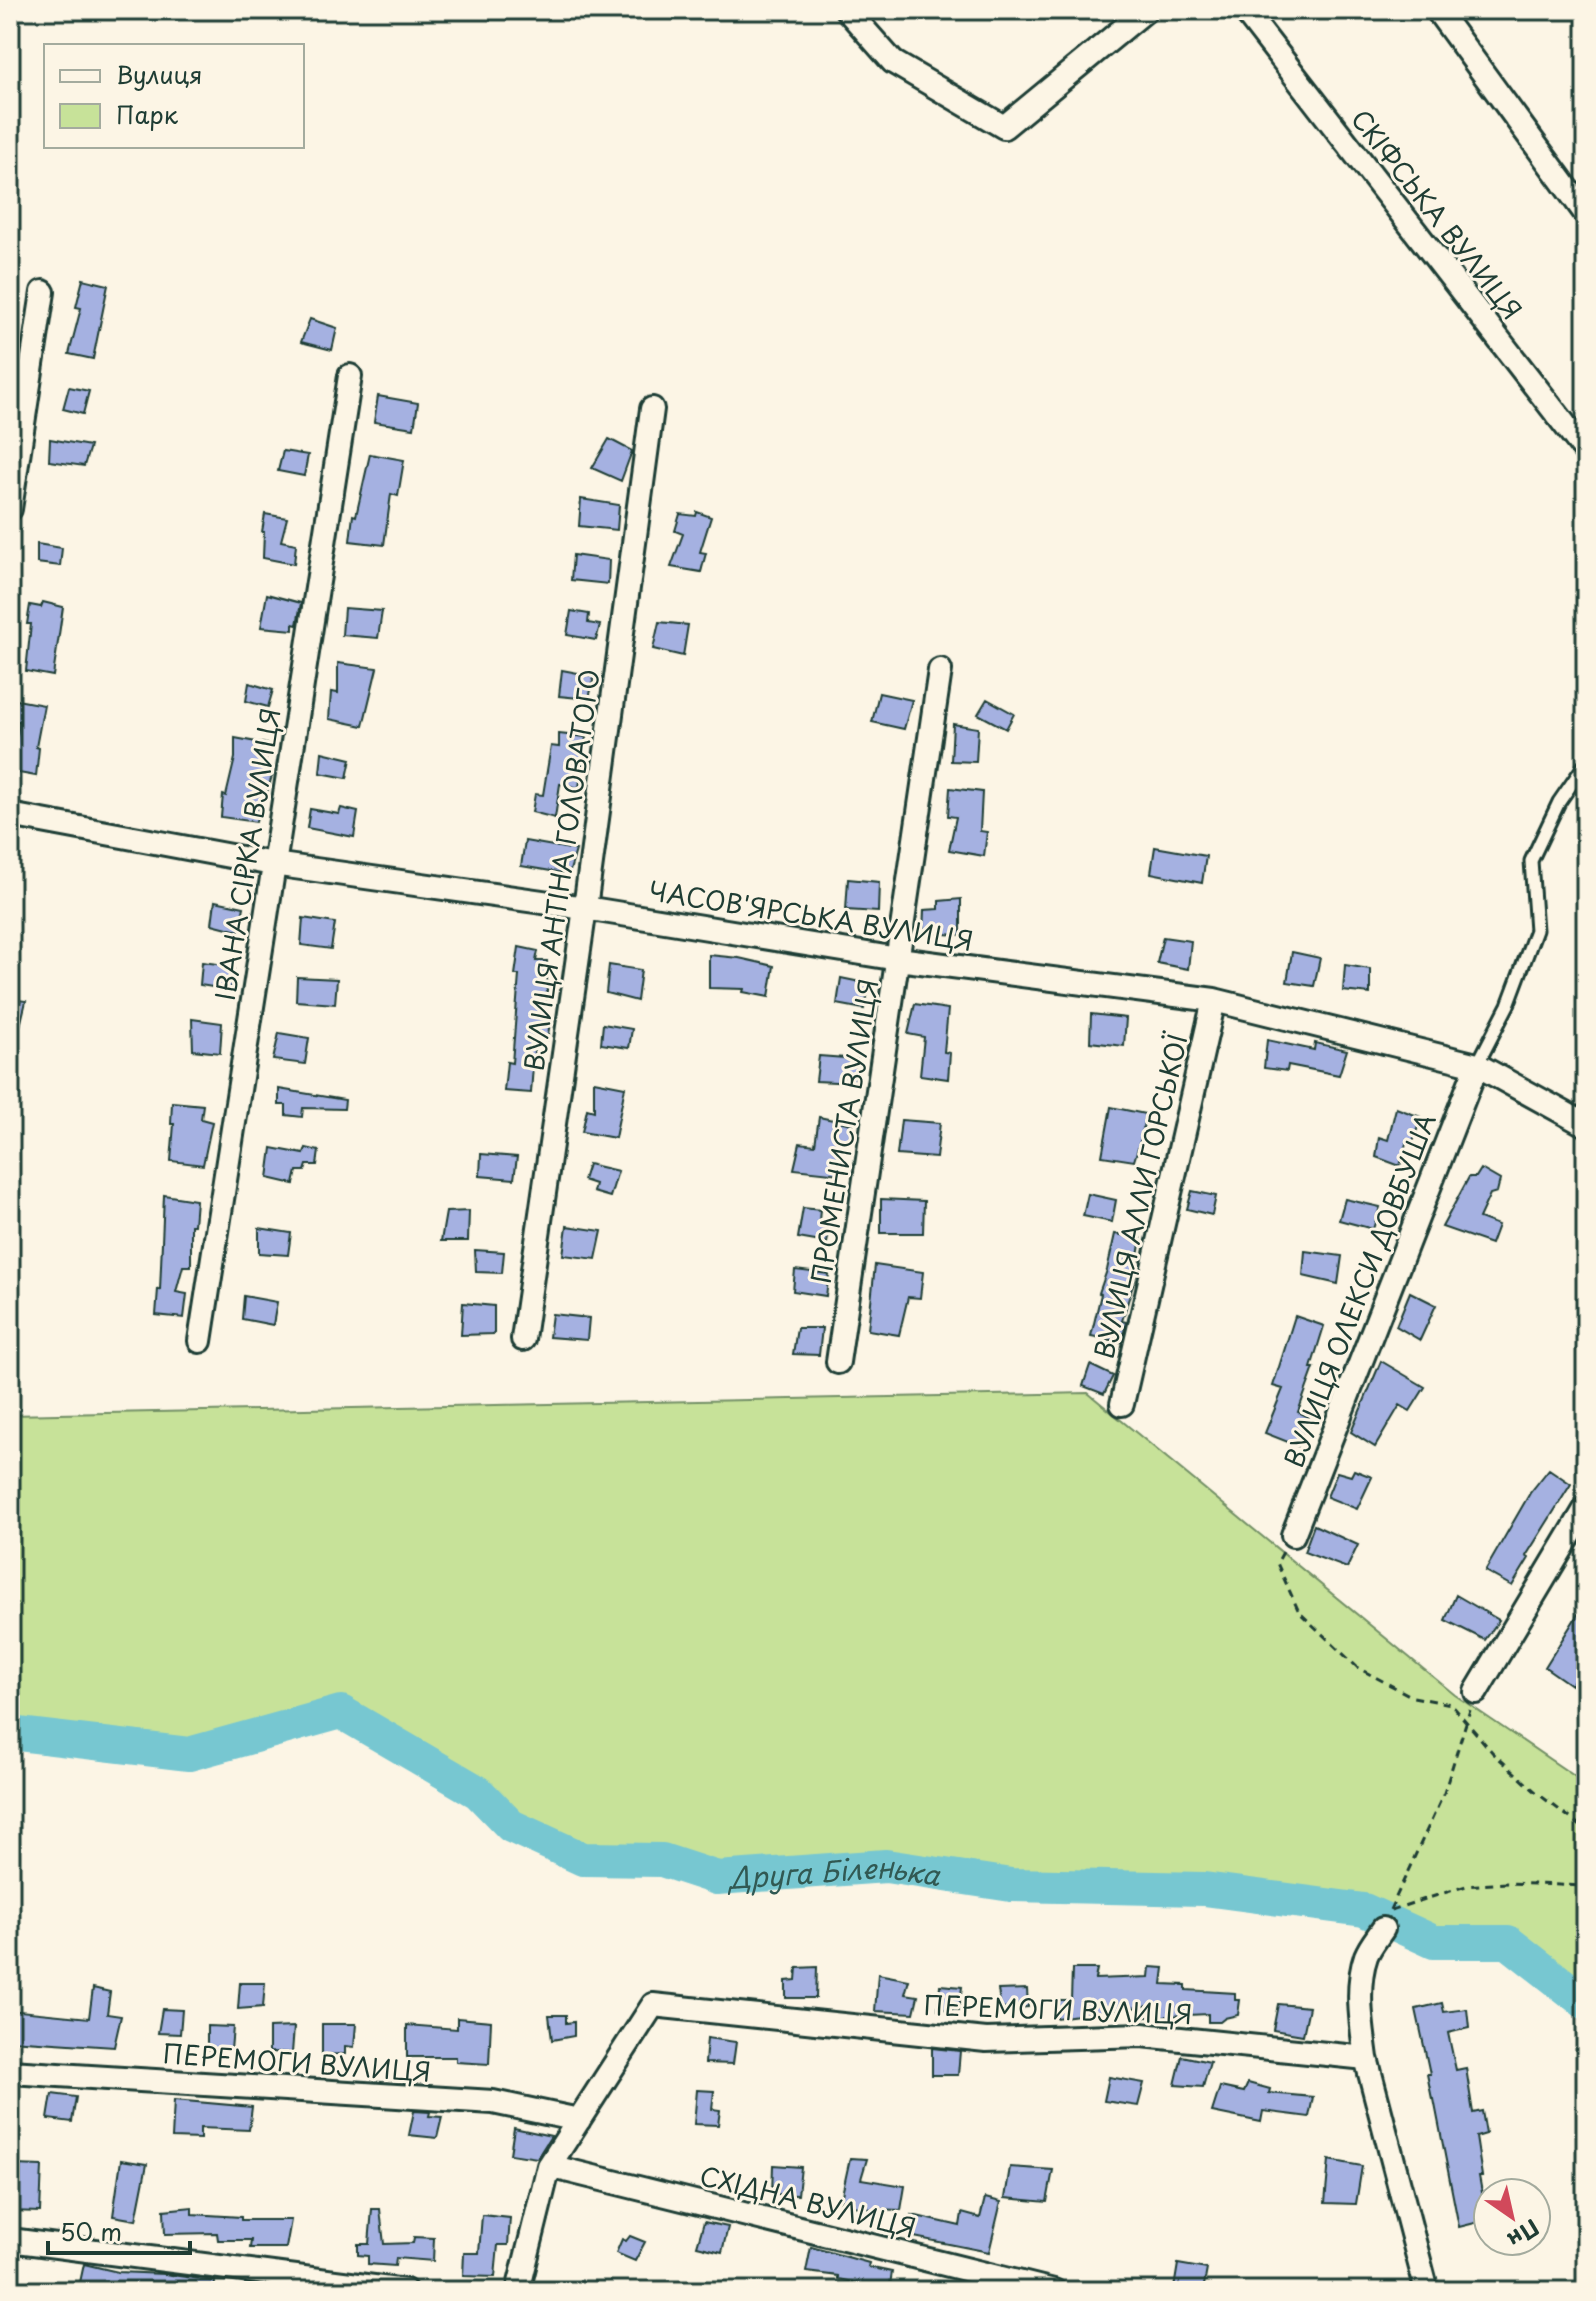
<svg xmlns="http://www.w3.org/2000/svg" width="1596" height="2301" font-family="'Playpen Sans',sans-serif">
	<rect width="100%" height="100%" fill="#fcf5e5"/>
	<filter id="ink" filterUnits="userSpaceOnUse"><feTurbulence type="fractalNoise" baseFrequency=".0125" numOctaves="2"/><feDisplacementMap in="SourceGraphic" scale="16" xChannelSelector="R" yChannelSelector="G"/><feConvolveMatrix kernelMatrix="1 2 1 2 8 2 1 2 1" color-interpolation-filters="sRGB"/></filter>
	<g filter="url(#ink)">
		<path fill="#c7e299" stroke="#739066" stroke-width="2" d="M1088,1393L1455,1695L1586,1784V2003L1508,1942H1434L1363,1910L1204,1889L1011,1885L886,1866L717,1878L662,1860L583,1859L511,1826L478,1792L341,1712L189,1754L10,1733V1415Z"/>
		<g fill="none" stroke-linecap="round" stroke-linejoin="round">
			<path stroke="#77c7d1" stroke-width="34" id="s1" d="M10,1733L189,1754L341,1712L478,1792L511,1826L583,1859L662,1860L717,1878L886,1866L1011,1885L1204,1889L1364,1910L1434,1942H1508L1586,2003"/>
		</g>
		<path fill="#a5b1e1" stroke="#1f3d34" stroke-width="2" d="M83,279L108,285L93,359L69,354L81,308L76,307Z
			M310,319L337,328L332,350L301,342Z
			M69,387L89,391L83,414L63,409Z
			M378,396L418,403L414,428L374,422Z
			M50,439L90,446L84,466L49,461Z
			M609,439L632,451L621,481L592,468Z
			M283,451L308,455L304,476L278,471Z
			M370,454L404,460L398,496L391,494L384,545L350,541L353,515L356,516Z
			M581,499L619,505L617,530L579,526Z
			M697,512L711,517L700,552L706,553L701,572L671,567L683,534L675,531L680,514L696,516Z
			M265,514L287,518L281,541L296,544L294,564L263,558L264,532H262Z
			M37,544L62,548L60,566L37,563Z
			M573,555L609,560L608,584L571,580Z
			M267,594L301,603L297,625L293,624V630L261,627Z
			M43,602L63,607L53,676L26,671L31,624H27L30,605L41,607Z
			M344,608L382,611L378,638L342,635Z
			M571,611L589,614L588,623L600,625L596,640L567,635Z
			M659,622L688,625L683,656L653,649Z
			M338,663L377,668L363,726L329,719L331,692L338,693Z
			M562,670L594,676L589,699L559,696Z
			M249,683L273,690L268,707L246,701Z
			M879,693L912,700L904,729L872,722Z
			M987,699L1014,714L1006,729L978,714Z
			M17,700L44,705L36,747L39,748L36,776L13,772L19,721H15Z
			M953,724L978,728L976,762L951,761Z
			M559,734L586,737L579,788L560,784L555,818L532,812L535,794L543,795L551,746L559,747Z
			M235,738L267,744L265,774L272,776L267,792L262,791L256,822L221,817L223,795L226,796L235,758Z
			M322,752L351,759L347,778L320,773Z
			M950,788L982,792L980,831L987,832L984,856L949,850L956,817L948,816Z
			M341,808L358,812L354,837L307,828L310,809L339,814Z
			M525,841L576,850L569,874L521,866Z
			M1155,847L1206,856L1202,883L1151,873Z
			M848,879L879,882L878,912L846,910Z
			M961,899V935L923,933L924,910L939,909V901Z
			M215,901L244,907L239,931L212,924Z
			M303,918L335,923L331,949L301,945Z
			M1163,937L1191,941L1188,969L1157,963Z
			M519,947L538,951L536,961H547V991L543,1022L550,1023L547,1040L535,1039L531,1093L504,1091L507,1062L512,1063L519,975H515Z
			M1292,952L1320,958L1314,986L1287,982Z
			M709,955L739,958L774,966L769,997L743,992L744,989L709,988Z
			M202,962L234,966L231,990L200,985Z
			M609,965L641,970L637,1001L606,993Z
			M1345,965L1370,969V994L1343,991Z
			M297,977L337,979L335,1004L296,1001Z
			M841,978L870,984L864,1009L837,1004Z
			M10,999L26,1001L16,1043L10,1042Z
			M915,1004L948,1009L944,1052L950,1053L948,1079L920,1075L924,1037L908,1034Z
			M1091,1014L1126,1018L1124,1046L1090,1042Z
			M192,1019L222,1023L220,1053L193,1050Z
			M603,1024L632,1029L629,1048L601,1044Z
			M279,1033L309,1038L305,1064L273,1060Z
			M1267,1040L1314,1050L1315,1043L1347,1050L1339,1075L1288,1065L1287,1071L1264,1068Z
			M819,1056L858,1059L855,1083L816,1081Z
			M594,1081L625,1087L615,1138L582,1132L587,1109L594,1111Z
			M279,1089L345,1100L344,1109L303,1108L302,1117L286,1115V1105H279Z
			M172,1102L203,1105L201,1119L212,1122L203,1165L171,1161L174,1124H171Z
			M1111,1107L1145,1114L1142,1135L1134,1161L1102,1156Z
			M1396,1108L1421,1117L1413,1142L1407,1140L1400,1166L1376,1157L1379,1137L1388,1140Z
			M819,1117L852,1124L849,1143H845L840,1174L794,1169L800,1143L815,1145Z
			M901,1120L940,1123L936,1158L897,1155Z
			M272,1148L304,1154L306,1148L319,1151L317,1165H307L305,1171H297L294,1184L268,1178Z
			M481,1154L517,1157L514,1179L480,1176Z
			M588,1164L618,1171L610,1197L593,1192L595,1184L583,1180Z
			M1481,1169L1500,1180L1497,1192L1490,1194L1479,1218L1498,1225L1491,1244L1442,1227L1469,1177H1476Z
			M1192,1191L1216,1196L1212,1215L1187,1209Z
			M1088,1194L1116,1200L1112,1222L1083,1216Z
			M164,1195L196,1200L194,1225H191V1266H183L176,1292L187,1294L184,1318L156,1315L158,1289L160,1290Z
			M881,1199L924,1201L923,1233H881Z
			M1345,1199L1380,1207L1373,1229L1339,1220Z
			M803,1208L820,1210L819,1221L831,1223L827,1243L798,1238Z
			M469,1211L468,1241H441L446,1212Z
			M567,1226L602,1231L596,1259L563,1255Z
			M259,1228L291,1233L288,1255L259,1253Z
			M1115,1234L1141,1238L1134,1281L1122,1321L1126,1322L1122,1342L1091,1336L1101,1294L1099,1293L1107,1270Z
			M475,1250L504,1252L502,1273L476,1272Z
			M1305,1251L1342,1256L1338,1284L1303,1276Z
			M875,1265L923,1272L920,1298L908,1297L899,1335L868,1330Z
			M795,1270L829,1274L826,1296L793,1291Z
			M1410,1292L1436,1305L1420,1340L1396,1326Z
			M244,1296L277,1302L273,1325L242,1319Z
			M463,1303L494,1306V1334L461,1335Z
			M552,1314L589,1318L587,1340L549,1337Z
			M1295,1316L1324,1326L1311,1368H1314L1298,1412L1309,1417L1298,1446L1265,1433L1283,1389L1273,1386Z
			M797,1328H822L819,1355L793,1354Z
			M1381,1361L1425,1387L1410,1411L1400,1405L1375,1447L1351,1432Z
			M1090,1365L1113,1376L1104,1394L1083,1386Z
			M1549,1469L1571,1484L1526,1556L1529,1558L1512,1586L1485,1571L1530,1493Z
			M1354,1470L1372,1477L1357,1509L1327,1497L1337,1472L1351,1476Z
			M1314,1525L1358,1545L1347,1568L1304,1552Z
			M1456,1595L1499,1620L1485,1640L1445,1620Z
			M1586,1601V1659L1571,1685L1545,1667Z
			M817,1967L816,1998H786V1981L796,1980L797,1968Z
			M1150,1967L1164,1968L1162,1984L1186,1985V1990L1235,1993V2000H1240L1238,2015L1225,2018L1220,2022H1208V2014L1146,2017L1147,2006L1056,2018L1053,2000H1071L1072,1969H1097L1095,1979L1149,1977Z
			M878,1974L909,1980L905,1994L918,1996L914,2013L875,2011Z
			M240,1983H265L263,2007L238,2009Z
			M940,1985L962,1987L959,2010L938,2009Z
			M93,1988L110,1992L107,2014L121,2016L114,2047L10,2040V2010L89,2018Z
			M1027,1989L1028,2007L1001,2009L998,1990Z
			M1442,2003L1444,2012L1467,2009L1469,2028L1448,2033L1456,2070L1466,2068L1473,2113L1482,2111L1486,2134L1476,2137L1482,2176H1479L1487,2220L1459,2227L1434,2099H1432L1427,2074H1430L1416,2009Z
			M1278,2004L1309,2007L1303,2035L1273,2030Z
			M162,2009L182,2010L180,2034L158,2033Z
			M549,2015H566V2023L574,2022V2036L552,2040Z
			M457,2018L491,2021L489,2064L456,2062V2057H407V2025L457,2029Z
			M322,2024H356L354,2047L345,2046V2054L322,2055Z
			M207,2026L233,2027L231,2050L207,2049Z
			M294,2027L292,2053L269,2052V2028Z
			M707,2038L736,2042L733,2064L705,2063Z
			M932,2048L960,2051L958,2075H932Z
			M1182,2056L1210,2062L1203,2087L1175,2085Z
			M1109,2077L1144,2083L1138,2106L1104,2101Z
			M1248,2083L1270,2089L1269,2093L1313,2097L1309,2117L1263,2111L1261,2122L1212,2112L1220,2087L1244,2092Z
			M697,2090L714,2091L712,2109L720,2110L718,2125L694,2124Z
			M52,2094L76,2097L72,2122L48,2119Z
			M174,2100L252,2107L249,2130L200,2128V2139L172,2138Z
			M414,2111L430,2112L429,2116L442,2117L437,2138L409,2135Z
			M514,2128L551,2136L537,2158L510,2154Z
			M850,2158L867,2159L861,2179L905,2186L901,2210L871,2209L840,2204Z
			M121,2160L147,2164L136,2220L113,2216Z
			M1329,2160L1362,2166L1356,2204L1325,2203Z
			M15,2165L42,2166L40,2212L10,2211Z
			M773,2165L801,2167L798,2195L772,2194Z
			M1010,2167L1053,2170L1047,2202L1005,2198Z
			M985,2198L1001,2202L989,2252L909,2236L912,2215L960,2226L962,2213L980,2218Z
			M192,2207V2214L241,2217V2220H291L286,2248H250L251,2240H218L217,2233L165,2234L164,2210Z
			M372,2209H380L384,2244L413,2243L414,2237L434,2238L433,2261L396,2258L395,2266L368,2264V2256L358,2255V2244H369Z
			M482,2215L510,2218L508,2245H498L495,2277L463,2276L464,2253H479Z
			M704,2222L728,2227L722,2252L697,2246Z
			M630,2236L645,2242L635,2261L616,2253L622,2239L626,2241Z
			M811,2247L869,2263L868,2267L892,2272L889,2291H872L873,2286L838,2279V2276L806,2272Z
			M84,2264L118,2272L164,2274L215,2281L214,2291H100L79,2287Z
			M1178,2264L1207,2269L1203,2291L1174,2288Z"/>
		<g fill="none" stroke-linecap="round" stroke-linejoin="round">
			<g stroke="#1f3d34" stroke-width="17">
				<path id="service" d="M1477,1065L1508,1005L1536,930L1531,861L1559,802L1586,763"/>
			</g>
			<g stroke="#1f3d34" stroke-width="28">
				<path id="minor" d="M847,10L893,62L1004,127L1146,10
					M1244,10L1586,452
					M1437,10L1586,214
					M10,509L43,292
					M10,815L273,864L585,908L898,959L1214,1000L1477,1065L1586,1125
					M523,1339L585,908L652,409
					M200,1341L350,376
					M838,1362L940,670
					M1122,1404L1214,1000
					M1293,1535L1477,1065
					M1476,1692L1586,1508
					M1383,1929C1377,1938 1370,1946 1366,1956C1355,1987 1362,2027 1366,2058L1427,2291
					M10,2072L493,2102L579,2120
					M549,2166L1054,2291
					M10,2240L405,2291
					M518,2291L549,2166L653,2005L986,2040L1142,2035L1366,2058"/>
			</g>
			<path stroke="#1f3d34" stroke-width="3" stroke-dasharray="8 6" stroke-linecap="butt" d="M813,10L827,15
				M1283,1552L1277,1563L1299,1612L1358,1668L1413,1697L1451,1704L1493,1753L1537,1793L1586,1830
				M1390,1910L1444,1793L1470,1710
				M1391,1910L1466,1886L1507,1883L1586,1886"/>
			<use href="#service" stroke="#fcf5e5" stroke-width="11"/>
			<use href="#minor" stroke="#fcf5e5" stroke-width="22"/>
		</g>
	</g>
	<g text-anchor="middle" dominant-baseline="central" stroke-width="6" stroke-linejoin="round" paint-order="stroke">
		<g font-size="26" fill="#1f3d34" stroke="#fcf5e5">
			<text transform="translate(1437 214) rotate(52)">СКІФСЬКА ВУЛИЦЯ</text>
			<text transform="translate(247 854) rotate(-81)">ІВАНА СІРКА ВУЛИЦЯ</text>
			<text transform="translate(561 870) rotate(-82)">ВУЛИЦЯ АНТІНА ГОЛОВАТОГО</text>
			<text transform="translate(811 915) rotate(9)">ЧАСОВ'ЯРСЬКА ВУЛИЦЯ</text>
			<text transform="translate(844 1131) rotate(-81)">ПРОМЕНИСТА ВУЛИЦЯ</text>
			<text transform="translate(1140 1196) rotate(-77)">ВУЛИЦЯ АЛЛИ ГОРСЬКОЇ</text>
			<text transform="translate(1359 1290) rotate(-69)">ВУЛИЦЯ ОЛЕКСИ ДОВБУША</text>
			<text transform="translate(1058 2009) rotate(2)">ПЕРЕМОГИ ВУЛИЦЯ</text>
			<text transform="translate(297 2062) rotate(4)">ПЕРЕМОГИ ВУЛИЦЯ</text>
			<text transform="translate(808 2201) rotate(14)">СХІДНА ВУЛИЦЯ</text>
		</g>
		<g font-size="28" font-style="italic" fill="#315953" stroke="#fcf5e5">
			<text stroke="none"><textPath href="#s1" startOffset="878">Друга Біленька</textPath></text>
		</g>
	</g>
	<rect width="1596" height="2301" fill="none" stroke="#fcf5e5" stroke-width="40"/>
	<rect x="20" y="20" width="1556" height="2261" fill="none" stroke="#1f3d34" stroke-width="3" filter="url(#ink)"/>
	<rect x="44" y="44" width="260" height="104" fill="#fcf5e5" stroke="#a4ab9e" stroke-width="2"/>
	<rect x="60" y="70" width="40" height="12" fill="#fcf5e5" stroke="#a4ab9e" stroke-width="2"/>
	<text x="116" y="84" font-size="24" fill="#1f3d34">Вулиця</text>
	<rect x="60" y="104" width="40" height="24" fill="#c7e299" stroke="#a4ab9e" stroke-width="2"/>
	<text x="116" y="124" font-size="24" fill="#1f3d34">Парк</text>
	<g transform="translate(1512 2217) rotate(146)"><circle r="38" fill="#fcf5e5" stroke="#a4ab9e" stroke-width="2"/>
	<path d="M0-6L14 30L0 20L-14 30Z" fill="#d1495b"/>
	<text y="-12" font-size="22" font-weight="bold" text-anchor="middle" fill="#1f3d34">Пн</text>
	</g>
	<path d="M48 2241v12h142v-12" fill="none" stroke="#1f3d34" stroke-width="4"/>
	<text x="60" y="2241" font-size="24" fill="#1f3d34" stroke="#fcf5e5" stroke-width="6" paint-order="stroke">50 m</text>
</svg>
